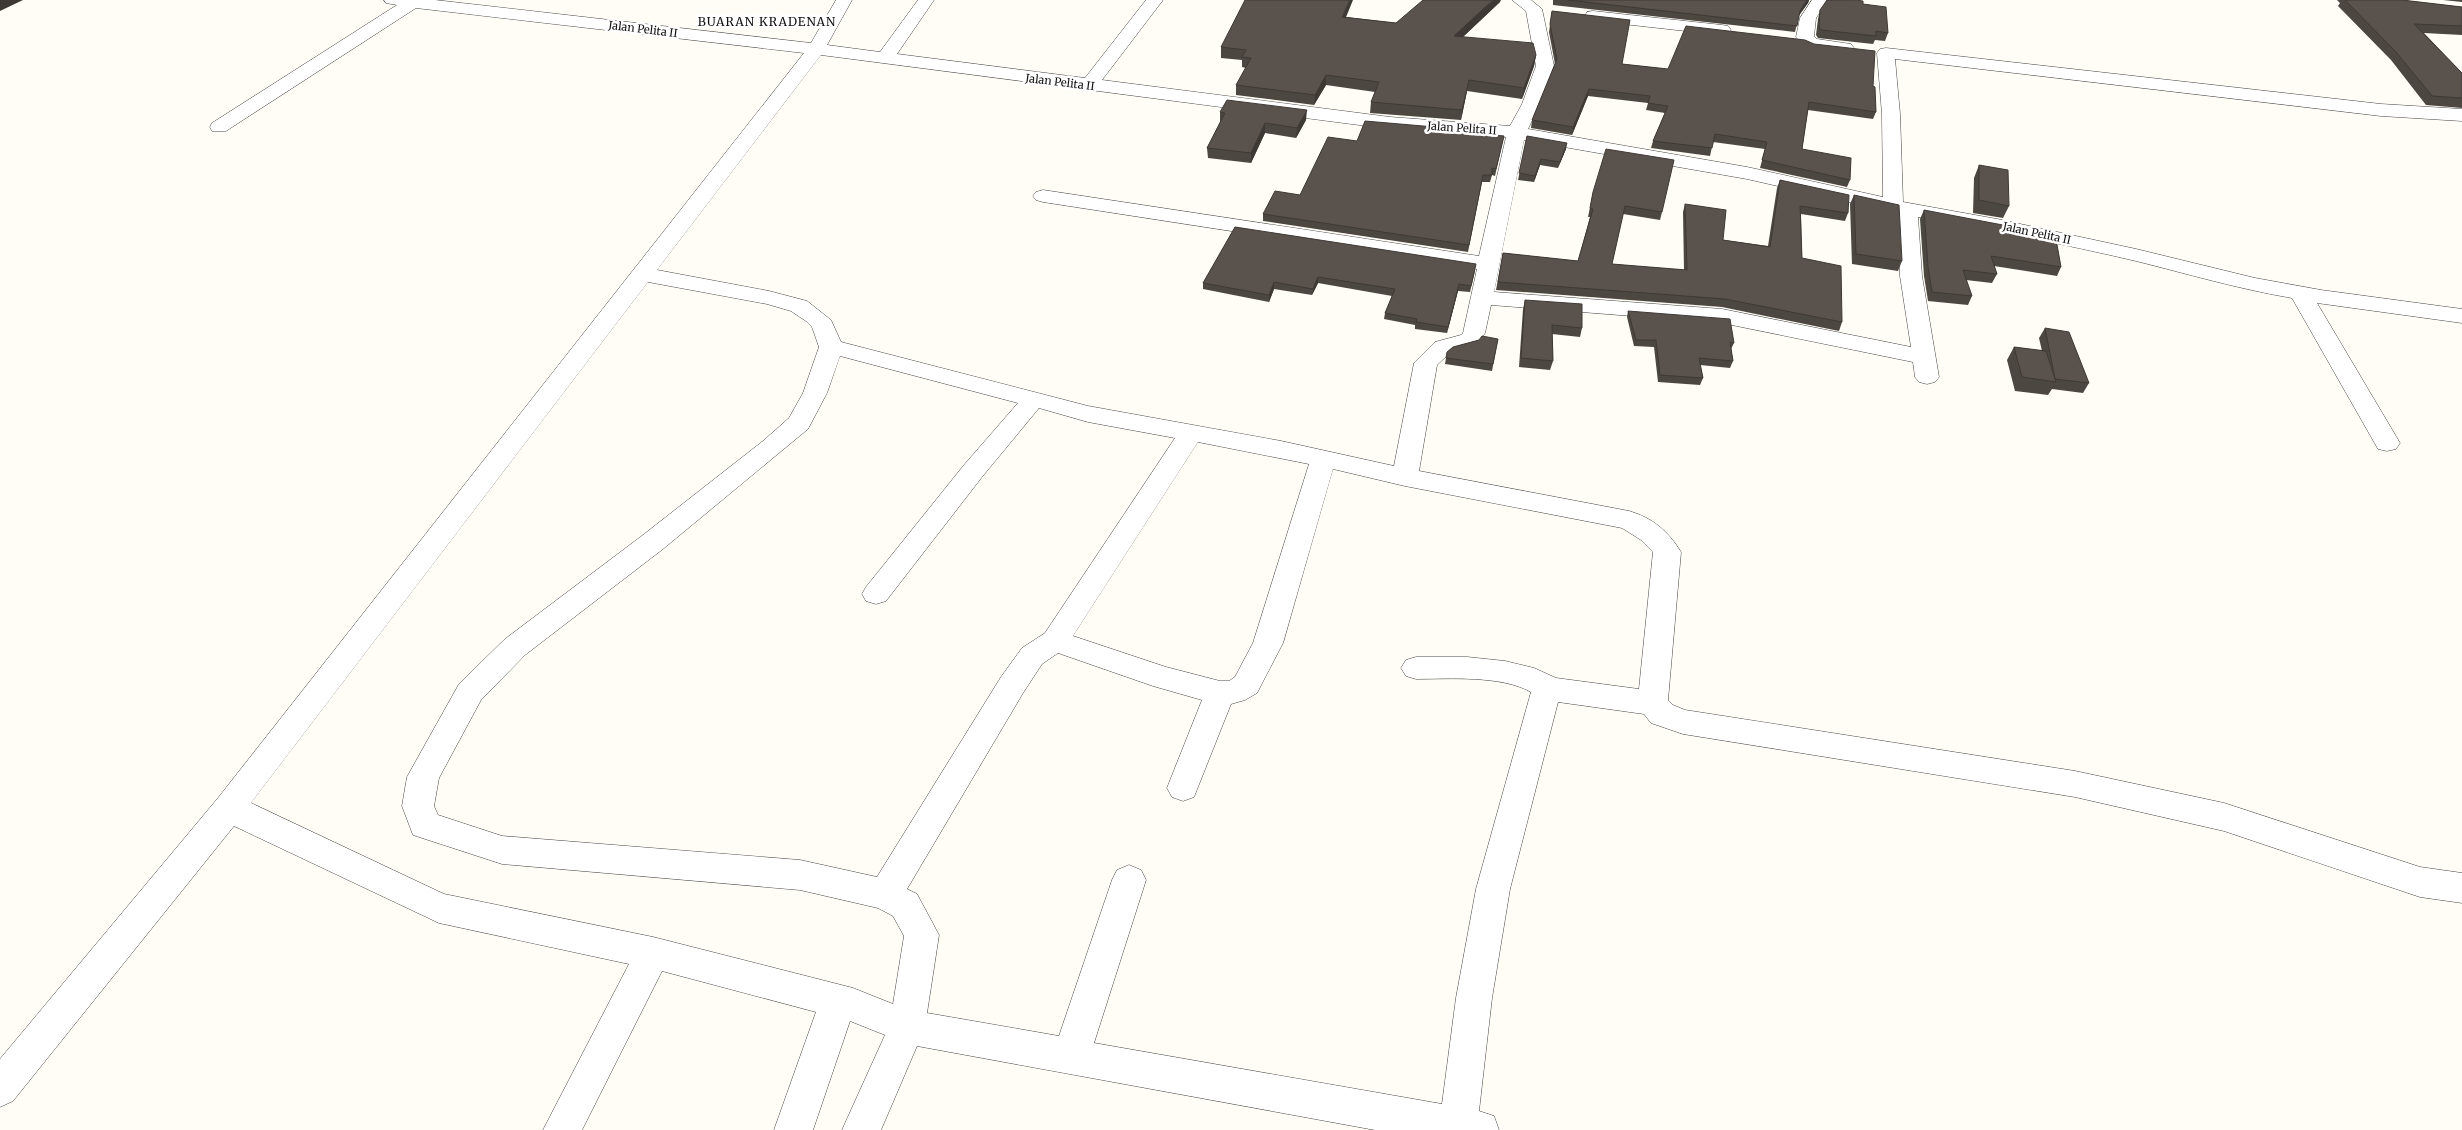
<svg xmlns="http://www.w3.org/2000/svg" width="2462" height="1130" font-family="Merriweather,serif">
	<rect width="100%" height="100%" fill="#fffdf5"/>
	<g fill="none" stroke-linecap="round" stroke-linejoin="round">
		<g stroke="#444" stroke-width="1">
			<path id="minor" d="M384,0H435L811,43L836,0H852L827,45L880,52L918,0H934L897,54L1085,78L1146,0H1163L1102,80L1390,117L1510,126L1522,104L1536,66L1526,11L1512,0H1531L1542,9L1554,66L1540,104L1528,129L1747,167L1883,197L1882,114L1877,53L1880,49L1886,48L2381,104L2462,109V121L2381,116L1895,59L1900,114L1903,202L1997,219L2136,249L2255,278L2321,290L2462,309V323L2317,303L2400,443L2396,449L2387,451L2378,449L2292,298C2239,289 2188,274 2136,261C2064,244 1991,230 1918,217L1922,276L1939,377L1935,382L1927,384L1919,382L1915,377L1913,362L1722,323L1491,305L1485,333L1477,345L1451,352L1437,365L1419,471L1629,511C1653,518 1668,531 1681,552L1668,700L1673,705L1685,710L2075,771L2224,803L2420,867L2462,873V903L2420,897L2224,831L2075,797L1683,734L1651,723L1644,714L1558,702L1510,889L1492,998L1479,1111L1494,1116L1499,1130H1375L917,1046L881,1130H842L885,1035L850,1021L813,1130H774L816,1012L662,971L582,1130H543L629,964L439,923L234,826L13,1101L0,1107V1059L218,798L804,53L416,8L226,131H212L210,127L212,123L397,5L386,3ZM821,55L1390,129L1506,137L1479,256L1043,190L1036,192L1033,196L1036,200L1043,202L1477,269L1463,333L1461,335L1435,342L1414,363L1394,466L1281,441L1088,406L841,342L831,320L807,301L769,291L657,270ZM1524,140L1747,179L1897,213L1900,276L1911,347L1722,309L1494,292ZM648,282L767,304L791,311L806,321L812,327L819,347L803,393L789,418L763,441L643,535L505,639L459,684L407,777L402,806L413,835L502,864L800,890L878,908L893,916L904,936L893,1004L853,988L653,937L444,894L251,803ZM840,356L1018,403L964,465L866,587L862,594L866,601L876,604L886,601L982,477L1039,408L1088,422L1175,438L1045,633L1022,648L1001,677L877,877L800,860L502,836L438,815L434,806L439,778L481,700L525,655L663,549L808,429L827,393ZM1198,442L1309,464L1253,643L1235,677L1229,681H1220L1166,667L1073,636ZM1333,469L1405,486L1622,528L1641,540L1653,552L1639,689L1556,678L1534,668L1505,661L1467,657H1416L1406,660L1401,668L1406,676L1416,679C1449,679 1501,675 1531,692L1476,889L1456,998L1442,1104L1094,1043L1146,880L1141,870L1129,865L1117,870L1112,880L1059,1036L927,1013L939,935L917,894L907,889L1023,693L1042,664L1058,653L1153,686L1202,700L1167,788L1172,797L1183,801L1194,797L1231,704L1245,700L1257,693L1283,643Z
				M1812,0H1828L1816,18L1814,36L1817,39L1851,44L1854,48L1851,52C1834,56 1807,52 1796,37L1800,18Z
				M1593,11L1722,25L1728,26L1731,30L1728,34L1722,35L1587,20L1585,16L1587,12Z"/>
		</g>
		<use href="#minor" fill="#fff" fill-rule="evenodd"/>
	</g>
	<path fill="#4d4742" d="M1553,0H1809L1808,3L1799,15L1795,32L1553,5Z
		M2337,0H2402L2462,7V35L2424,33L2462,73V108L2426,105L2391,60L2338,6L2340,3Z
		M2443,0H2462V2Z
		M1500,2L1463,37L1536,55L1534,66L1522,99L1467,91L1461,120L1370,113L1371,102L1375,92L1326,85L1314,105L1236,95V85L1246,68L1242,67V60L1221,58V47L1346,17L1396,23Z
		M1863,4L1888,33L1885,41L1875,40L1873,44L1818,38L1816,35L1818,19L1820,10Z
		M1552,11L1622,64L1668,69L1873,86L1876,112L1873,119L1808,110L1802,149L1850,180L1847,187L1760,168L1765,149L1713,142L1710,156L1651,148L1653,141L1665,113L1646,110L1648,103L1588,96L1572,135L1531,128L1532,120L1555,64L1549,32Z
		M1220,112L1306,120L1296,138L1265,133L1251,163L1208,158L1207,148L1220,122Z
		M1458,132L1504,136L1495,176L1492,175L1490,182H1482L1468,252L1263,221V214L1300,195L1357,141Z
		M1527,136L1566,149L1558,168L1540,165L1534,182L1518,180Z
		M1979,165L2009,206L2003,218L1973,213L1974,178Z
		M1780,180L1848,213L1845,221L1801,214L1802,258L1842,322L1839,331L1722,307L1496,290L1503,253L1578,261L1590,217H1588L1593,192L1662,212L1660,220L1623,214L1612,264L1684,270L1683,212L1685,204L1723,240L1768,246L1777,188Z
		M1854,195L1902,261L1898,271L1852,264L1850,204Z
		M1924,210L2008,232L2061,267L2057,276L1994,266L1997,274L1992,283L1966,280L1972,296L1968,305L1928,301L1924,276L1920,219Z
		M1235,227L1475,271L1470,292L1458,291L1447,333L1415,329V325L1384,319L1385,313L1392,296L1318,283L1312,295L1274,289L1269,302L1203,289V283Z
		M1525,300L1582,328L1580,337L1552,334L1553,361L1550,370L1519,367L1523,309Z
		M1628,311L1734,343L1731,349L1733,361L1730,368L1700,365L1703,378L1700,385L1658,382L1654,347L1634,346L1627,317Z
		M2045,328L2089,383L2083,393L2052,389L2048,395L2015,391L2007,360L2014,347L2042,351L2039,338Z
		M1498,339L1492,371L1445,364L1446,358Z"/>
	<path fill="#3f3936" d="M0,0H23L0,11Z
		M1350,0H1353L1342,27V17Z
		M1493,0H1501L1500,2L1453,46L1454,36Z
		M1807,0H1809L1808,3L1798,17L1800,11Z
		M1536,55L1534,66L1522,99L1524,88Z
		M1326,75V85L1314,105L1315,95Z
		M1469,80L1467,91L1461,120L1462,110Z
		M1589,89L1588,96L1572,135L1573,127Z
		M1307,110L1306,120L1296,138L1297,128Z
		M1265,123V133L1251,163V153Z
		M1567,143L1566,149L1558,168L1560,162Z
		M1541,159L1540,165L1534,182L1535,176Z
		M1318,277V283L1312,295L1313,289Z
		M1274,282V289L1269,302V295Z
		M1459,284L1458,291L1447,333L1448,327Z"/>
	<path fill="#5a524d" stroke="#3f3936" d="M1245,0H1350L1342,17L1396,23L1423,0H1493L1454,36L1533,43L1536,55L1524,88L1469,80L1462,110L1371,102L1379,82L1326,75L1315,95L1236,85L1251,58L1242,57L1246,50L1221,47Z
		M1568,0H1807L1800,11L1797,26Z
		M1827,0H1855L1863,1V4L1886,7L1888,33L1876,31V36L1821,30L1819,27L1820,10Z
		M2345,0H2402L2462,7V26L2414,24L2462,73V98L2432,96L2396,52Z
		M1552,11L1630,20L1622,64L1668,69L1686,26L1805,40L1814,44L1875,51L1873,86L1875,87L1876,112L1809,102L1802,149L1851,158L1850,180L1762,160L1767,142L1715,134L1712,148L1653,141L1668,106L1648,103L1650,96L1589,89L1573,127L1532,120L1557,59L1550,24Z
		M1227,100L1307,110L1297,128L1265,123L1251,153L1207,148L1225,113L1220,112Z
		M1365,121L1458,129V132L1504,136L1496,169L1492,168V175H1483L1469,245L1263,214L1275,191L1300,195L1328,137L1357,141Z
		M1527,136L1567,143L1560,162L1541,159L1535,176L1519,173Z
		M1606,149L1674,160L1662,212L1625,206L1612,264L1687,270L1685,204L1726,210L1723,240L1770,247L1780,180L1849,195L1848,213L1800,206L1802,258L1841,266L1842,322L1725,299L1498,282L1503,253L1578,261L1593,209L1590,208L1593,192Z
		M1979,165L2008,170L2009,206L1979,200Z
		M1854,195L1899,205L1902,261L1856,254Z
		M1924,210L2008,226V232L2056,239L2061,267L1991,256L1997,274L1963,270L1972,296L1932,292L1928,267Z
		M1235,227L1476,264L1471,286L1459,284L1448,327L1416,322L1417,319L1385,313L1395,289L1318,277L1313,289L1274,282L1269,295L1203,283Z
		M1525,300L1582,304V328L1552,325L1553,361L1521,358Z
		M1628,311L1730,319L1734,343L1730,342L1733,361L1699,358L1703,378L1660,375L1656,340H1636Z
		M2045,328L2069,332L2089,383L2055,379Z
		M1482,336L1498,339L1493,364L1446,358L1447,352L1453,347L1479,340Z
		M2014,347L2046,351L2056,382L2022,377Z"/>
	<g text-anchor="middle" dominant-baseline="central" stroke-width="5" stroke-linejoin="round" paint-order="stroke">
		<g font-size="11" fill="#111" stroke="#fff">
			<text transform="translate(643 29) rotate(7)">Jalan Pelita II</text>
			<text transform="translate(1060 82) rotate(7)">Jalan Pelita II</text>
			<text transform="translate(1462 128) rotate(4)">Jalan Pelita II</text>
			<text transform="translate(2037 233) rotate(12)">Jalan Pelita II</text>
		</g>
		<g font-size="12" letter-spacing="1" fill="#111" stroke="#fff">
			<text x="767" y="21">BUARAN KRADENAN</text>
		</g>
	</g>
</svg>
